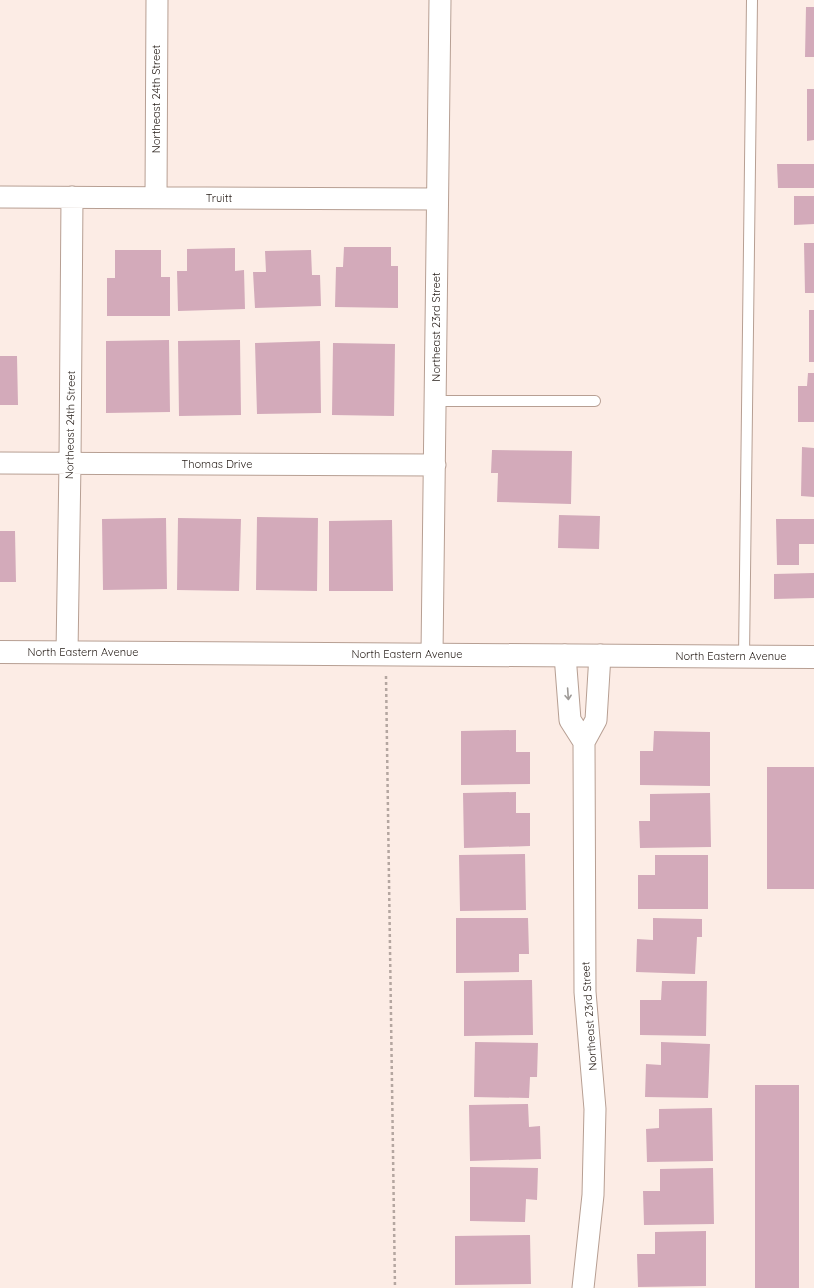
<svg xmlns="http://www.w3.org/2000/svg" width="814" height="1288" font-family="Quicksand,sans-serif">
	<rect width="100%" height="100%" fill="#fcece5"/>
	<path fill="#d3aaba" d="M806,7H814V57H805Z
		M807,89H814V140L807,141Z
		M777,164H814V188H778Z
		M794,196H814V224L794,225Z
		M804,243H814V293H805Z
		M344,247H391V266H398V308L335,307L336,267H343Z
		M235,248V271L244,270L245,309L178,311L177,271H187V249Z
		M115,250H161V277H170V316H107V278H115Z
		M311,250L312,275H320L321,306L255,308L253,272H266L265,251Z
		M809,310H814V362H809Z
		M169,340L170,412L106,413V341Z
		M240,340L241,415L179,416L178,341Z
		M320,341L321,413L257,414L255,343Z
		M333,343L395,344L394,416L332,415Z
		M0,356H17L18,405H0Z
		M808,373H814V422H798V386H807Z
		M802,447L814,448V497L801,496Z
		M492,450L572,451L571,504L497,502L498,473H491Z
		M559,515L600,516L599,549L558,548Z
		M257,517L318,518L317,591L256,590Z
		M166,518L167,589L103,590L102,519Z
		M178,518L241,519L239,591L177,590Z
		M776,519H814V544H799V565H777Z
		M392,520L393,591H329V521Z
		M0,531H15L16,582H0Z
		M814,573V598L774,599V574Z
		M516,730V752H530V784L461,785V731Z
		M654,731L710,732V786L640,785V751H653Z
		M767,767H814V889H767Z
		M516,792V813H530V846L464,848L463,793Z
		M710,793L711,847L640,848L639,821H650V794Z
		M525,854L526,910L460,911L459,855Z
		M655,855H708V909H638V875H655Z
		M456,918H528L529,954H519V972L456,973Z
		M653,918L702,919V937H697L695,974L636,972L637,939L653,940Z
		M532,980L533,1035L464,1036V981Z
		M662,981H707L706,1036L640,1035V1000H661Z
		M475,1042L538,1043L537,1077H530L529,1098L474,1097Z
		M661,1042L710,1044L708,1098L645,1097L646,1064L661,1065Z
		M755,1085H799V1288H755Z
		M528,1104L529,1127L540,1126L541,1159L470,1161L469,1105Z
		M712,1108L713,1161L647,1162L646,1129L659,1128V1109Z
		M470,1167L538,1168L537,1200L526,1199L525,1222L470,1221Z
		M713,1168L714,1224L644,1225L643,1191H660V1169Z
		M706,1231V1286L638,1287L637,1254H655V1232Z
		M530,1235L531,1284L455,1285V1236Z"/>
	<g fill="none" stroke-linecap="round" stroke-linejoin="round">
		<g stroke="#b79f93" stroke-width="12">
			<path id="service" d="M436,401H595
				M744,657L752,0"/>
		</g>
		<g stroke="#b79f93" stroke-width="23">
			<path id="minor" d="M0,197L437,199
				M156,197L157,0
				M0,463L435,465
				M67,652L70,463L72,197
				M432,654L440,0
				M565,655L570,720L584,742
				M583,1288L593,1195L595,1109L585,992L584,742L596,720L600,655"/>
		</g>
		<g stroke="#b79f93" stroke-width="24">
			<path id="secondary" d="M0,652L814,657"/>
		</g>
		<path stroke="#b4a6a0" stroke-width="2.5" stroke-dasharray="3 3" stroke-linecap="butt" d="M386,676L395,1288"/>
		<use href="#service" stroke="#fff" stroke-width="10"/>
		<use href="#minor" stroke="#fff" stroke-width="21"/>
		<use href="#secondary" stroke="#fff" stroke-width="22"/>
	</g>
	<defs><path id="oneway-shaft" d="M-6 0H5M1.5-3L5.5 0L1.5 3" fill="none" stroke-width="1.6" stroke-linecap="round" stroke-linejoin="round"/></defs>
	<use stroke="#9f9b98" href="#oneway-shaft" transform="translate(568 694) rotate(86)"/>
	<g text-anchor="middle" dominant-baseline="central" stroke-width="4" stroke-linejoin="round" paint-order="stroke">
		<g font-size="11" fill="#29201b" stroke="#fff">
			<text transform="translate(156 99) rotate(-90)">Northeast 24th Street</text>
			<text x="219" y="198">Truitt</text>
			<text transform="translate(436 327) rotate(-90)">Northeast 23rd Street</text>
			<text transform="translate(70 425) rotate(-89)">Northeast 24th Street</text>
			<text x="217" y="464">Thomas Drive</text>
			<text x="83" y="652">North Eastern Avenue</text>
			<text x="407" y="654">North Eastern Avenue</text>
			<text x="731" y="656">North Eastern Avenue</text>
			<text transform="translate(589 1016) rotate(-94)">Northeast 23rd Street</text>
		</g>
	</g>
</svg>
